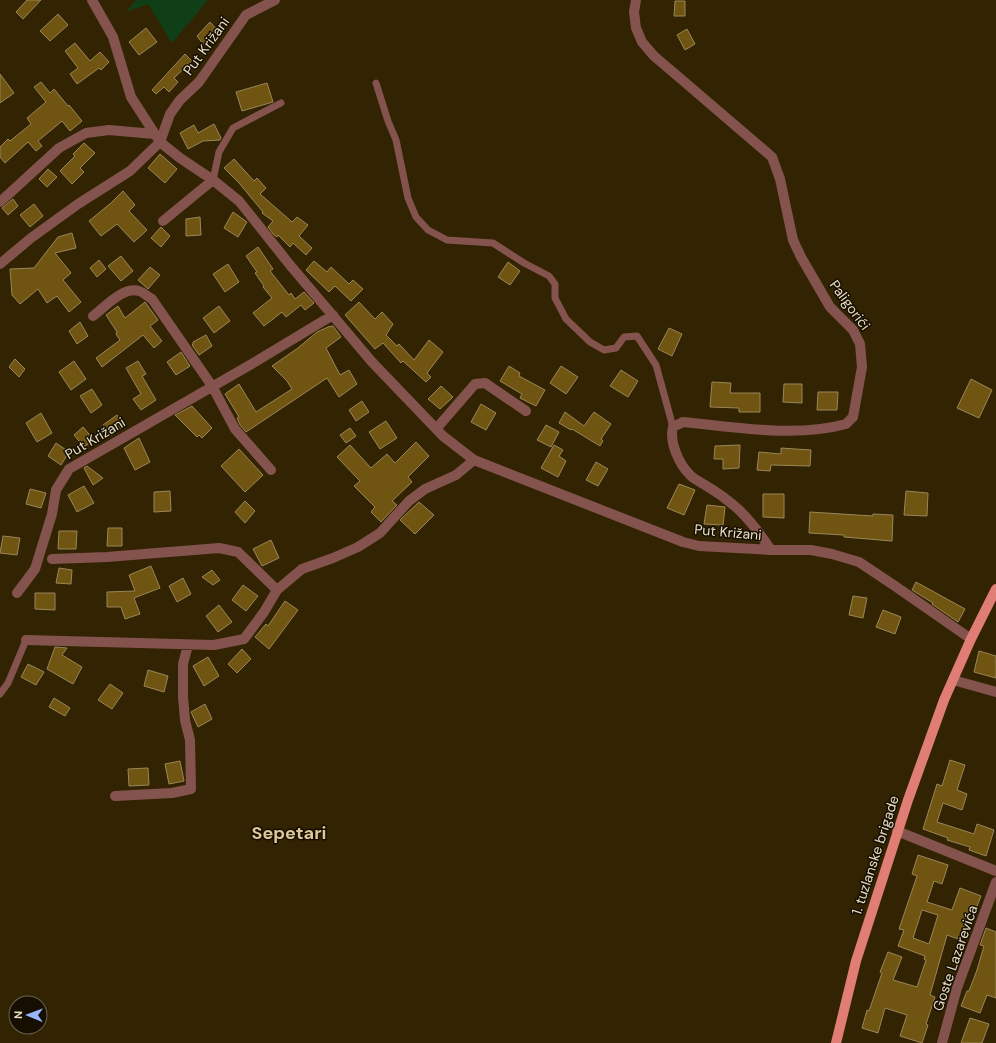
<svg xmlns="http://www.w3.org/2000/svg" width="996" height="1043" font-family="'DM Sans',sans-serif">
	<rect width="100%" height="100%" fill="#322402"/>
	<path fill="#103e17" d="M136,0H208L172,43L148,4L126,12Z"/>
	<path fill="#6f5511" stroke="#9a8659" fill-rule="evenodd" d="M27,0H41L23,19L16,12Z
		M675,1H685V16H674Z
		M58,14L68,25L50,41L40,31Z
		M210,22L218,31L204,45L197,36Z
		M146,28L157,42L139,55L129,42Z
		M687,29L695,44L685,50L677,35Z
		M75,43L90,61L100,52L109,62L101,70L99,68L77,84L70,74L78,68L65,51Z
		M185,54L192,61L174,78L178,82L169,92L164,87L156,94L152,90Z
		M0,74L14,93L0,103Z
		M41,82L50,93L54,89L68,106L69,105L82,121L70,131L62,121L38,141L42,146L36,151L28,142L5,163L0,157V147L8,139L10,141L31,124L27,118L46,102L34,87Z
		M267,83L273,102L242,111L236,92Z
		M214,124L221,138L220,140L203,141L188,149L180,133L194,125L198,133Z
		M84,143L95,153L80,168L84,172L72,184L60,171L75,156L73,154Z
		M160,154L177,169L165,183L148,168Z
		M234,159L254,181L257,178L266,188L260,194L292,222L297,217L308,225L299,236L312,248L306,255L293,243L290,247L278,235L277,237L273,234L268,227L273,221L262,213L263,212L239,183L224,168Z
		M48,169L57,177L47,187L39,179Z
		M123,191L135,205L129,211L147,230L134,242L117,224L101,236L89,221L111,203Z
		M13,199L18,206L8,215L2,208Z
		M34,204L43,216L30,227L20,215Z
		M233,212L247,222L238,237L224,228Z
		M200,217L201,235L186,236V219Z
		M161,227L170,236L161,247L151,238Z
		M72,233L76,248L55,253L71,273L63,280L81,302L69,312L57,296L47,303L38,289L20,304L12,295L10,269L34,268L58,237Z
		M258,247L273,269L270,271L289,295L291,293L295,299L304,292L314,303L305,310L301,305L286,317L282,312L264,326L253,313L272,298L263,287L264,286L255,273L257,272L246,256Z
		M121,256L133,271L121,281L108,266Z
		M99,260L106,269L97,277L90,268Z
		M314,261L327,272L331,267L349,284L353,280L363,289L351,301L335,286L329,292L306,270Z
		M508,262L520,271L510,285L498,277Z
		M228,264L239,282L225,292L213,274Z
		M150,267L160,275L148,289L138,280Z
		M145,302L158,320L150,326L162,341L154,348L143,335L102,367L96,358L120,340L116,334L117,332L106,315L118,306L125,318Z
		M359,302L375,319L382,312L393,324L386,335L397,346L399,344L414,360L429,340L443,352L427,373L431,377L426,382L403,361L401,363L383,343L375,349L345,315Z
		M219,306L230,321L214,333L203,318Z
		M80,322L88,336L77,344L69,331Z
		M333,326L341,337L326,348L340,375L349,370L357,384L339,397L327,378L246,432L240,425L237,418L239,417L225,394L239,384L256,412L292,389L287,381L272,366L298,348L317,332L328,327Z
		M669,328L682,334L672,356L658,349Z
		M206,335L212,346L199,355L192,345L193,344V342Z
		M181,352L190,366L176,375L167,362Z
		M15,359L25,369L19,377L9,367Z
		M74,361L86,379L71,390L59,372Z
		M138,361L146,374L142,376L156,400L141,410L133,399L141,394L126,368Z
		M509,366L520,373L519,376L545,390L536,406L520,398L522,394L500,381Z
		M561,366L578,377L566,394L550,383Z
		M621,370L638,381L628,397L610,386Z
		M971,379L992,390L979,418L957,408Z
		M712,382L731,383L730,393H760V412H739V408L710,407Z
		M784,384H802V403L783,402Z
		M441,386L453,397L440,409L428,399Z
		M92,389L102,405L91,413L80,396Z
		M818,392H838L837,410H817Z
		M362,401L369,412L356,421L349,410Z
		M481,404L496,413L486,430L471,422Z
		M192,406L212,428L202,438L199,435L197,437L175,415Z
		M565,412L584,426L594,412L611,424L601,439L603,441L600,446L572,429L571,430L559,423Z
		M41,413L52,433L37,442L26,423Z
		M117,415L124,426L110,436L103,425Z
		M386,421L397,438L380,449L369,432Z
		M546,425L559,432L551,447L537,440Z
		M83,427L94,440L84,447L74,435Z
		M350,428L356,436L346,443L340,435Z
		M139,438L150,462L135,470L124,448Z
		M416,442L429,456L408,477L412,482L392,501L397,505L381,522L371,512L375,507L354,486L360,481L337,457L350,445L371,468L387,454L395,463Z
		M56,443L69,452L61,465L48,456Z
		M554,445L563,450L559,456L566,461L558,477L541,468Z
		M740,445L739,468L723,469V459H714L715,446Z
		M781,448L811,450L810,466L771,465L770,471L757,470L759,452L781,454Z
		M239,449L263,475L245,492L221,466Z
		M596,462L608,469L598,486L586,480Z
		M87,466L103,478L93,485L84,468Z
		M679,484L695,490L684,515L667,508Z
		M84,486L94,503L77,512L68,495Z
		M30,489L46,493L41,508L26,504Z
		M170,491L171,511L154,512V492Z
		M906,491L928,493L927,516L904,515Z
		M763,494H784V518L763,517Z
		M245,501L255,511L245,523L235,512Z
		M419,502L434,515L415,534L400,520Z
		M707,505L725,507L723,525L704,524Z
		M810,512L873,516V514L893,515L892,541L844,537V535L809,533Z
		M108,528H122V546H107Z
		M59,531H77L76,549H58Z
		M3,536L20,538L17,555L0,553Z
		M271,540L279,558L262,566L253,549Z
		M151,566L160,588L134,598L140,614L125,619L121,607H107V592L135,591L129,575Z
		M59,568L72,570L71,584L56,583Z
		M212,570L220,580L213,585L202,577Z
		M183,578L191,594L177,602L169,586Z
		M916,582L965,609L958,622L932,604L933,603L912,590Z
		M243,585L258,596L246,611L232,600Z
		M35,593H55V610L35,609Z
		M853,596L867,598L863,618L849,615Z
		M285,601L298,610L269,649L255,637L266,624L268,626Z
		M219,605L232,622L218,632L206,616Z
		M883,610L901,617L895,634L876,627Z
		M55,647L67,648L62,655L82,667L73,684L47,669Z
		M242,649L251,659L237,673L228,664Z
		M979,651L996,656V678L974,672Z
		M208,657L219,676L204,686L193,666Z
		M28,664L44,672L36,685L21,677Z
		M148,670L168,676L164,692L144,686Z
		M110,684L123,693L112,709L98,700Z
		M54,698L70,708L65,716L49,707Z
		M205,704L212,719L198,727L191,712Z
		M950,760L965,765L957,790L967,794L962,810L943,803L937,822L974,834L977,824L994,830L986,856L969,850L970,847L947,840L948,838L923,829L937,784L942,786Z
		M180,761L184,781L169,784L165,764Z
		M148,768L149,785L129,786L128,769Z
		M918,855L948,865L942,884L934,881L927,902L952,910L960,888L981,896L975,911L971,910L961,940L947,935L930,995L935,997L926,1024L928,1025L922,1043L900,1036L907,1015L885,1008L878,1033L862,1028L867,1010L869,1011L882,973L880,972L888,952L902,957L893,980L917,987L926,960L924,959L925,956L898,946L904,930L899,929L917,876L912,874ZM922,910L938,915L929,944L913,938Z
		M986,928L996,932V998L987,995L980,1013L961,1006L967,991H969L977,970L984,946L980,945Z
		M970,1018L989,1024L982,1043H961Z"/>
	<g fill="none" stroke-linecap="round" stroke-linejoin="round">
		<path stroke="#84534e" stroke-width="7" d="M376,83L388,121L396,140L408,198L416,217L428,230L447,240L493,243L524,263L549,276L555,284V298L566,319L590,342L604,350L616,348L624,337L637,336L656,365L673,427
			M213,180L219,152L233,128L281,103
			M0,694L8,683L26,640"/>
		<path stroke="#84534e" stroke-width="10" d="M92,0L113,37L131,97L160,142L180,158L213,180L239,201L290,265L372,362L443,436L474,460L683,542L699,546L771,550H811L832,554L859,562L895,586L971,639
			M636,0L634,12L636,28L642,42L654,56L681,79L772,157L780,179L793,240L801,257L830,307L853,330L860,344L862,367L853,417L846,424C795,438 735,427 683,422L673,427C669,442 679,464 690,475C694,479 700,482 705,485C717,492 728,500 738,509C751,521 761,535 771,550
			M0,202L59,148L86,133L109,130L154,134
			M163,221L213,180
			M0,264L31,238L78,204L130,171L160,142L170,114L180,100L199,82L246,15L275,0
			M93,316C104,308 123,286 139,291C143,292 148,297 152,299L212,386L235,429L271,470
			M436,429L475,384L485,383L526,411
			M52,559L107,557L219,548L238,552L277,590
			M17,593L35,569L52,514L56,490L69,469L255,362L333,315
			M26,640L214,645L244,639L264,612L277,590L302,569L333,558L358,547L380,533L409,501L425,489L456,475L474,460
			M953,680L996,692
			M115,796L172,793L191,789L190,740L185,720L183,697V664L188,645
			M897,831L996,871
			M942,1043L957,988L996,882"/>
		<path stroke="#e07d74" stroke-width="10" d="M836,1043L856,961L908,800L944,700L971,639L996,589"/>
	</g>
	<g text-anchor="middle" dominant-baseline="central" stroke-width="3" stroke-linejoin="round" paint-order="stroke">
		<g font-size="14" fill="#e8dec6" stroke="#160e01">
			<text transform="translate(206 46) rotate(-54)">Put Križani</text>
			<text transform="translate(850 305) rotate(54)">Paligorići</text>
			<text transform="translate(95 438) rotate(-31)">Put Križani</text>
			<text transform="translate(728 532) rotate(5)">Put Križani</text>
			<text transform="translate(875 855) rotate(-72)">1. tuzlanske brigade</text>
			<text transform="translate(955 958) rotate(-71)">Goste Lazarevića</text>
		</g>
		<g font-size="18" font-weight="bold" fill="#ddc798" stroke="#160e01">
			<text x="289" y="833">Sepetari</text>
		</g>
	</g>
	<g transform="translate(28 1015) rotate(271)"><circle r="19" fill="#160e01" stroke="#6a6150"/>
	<path d="M0-3L7 15L0 10L-7 15Z" fill="#97b6fd"/>
	<text y="-6" font-size="11" font-weight="bold" text-anchor="middle" fill="#e8dec6">N</text>
	</g>
</svg>
